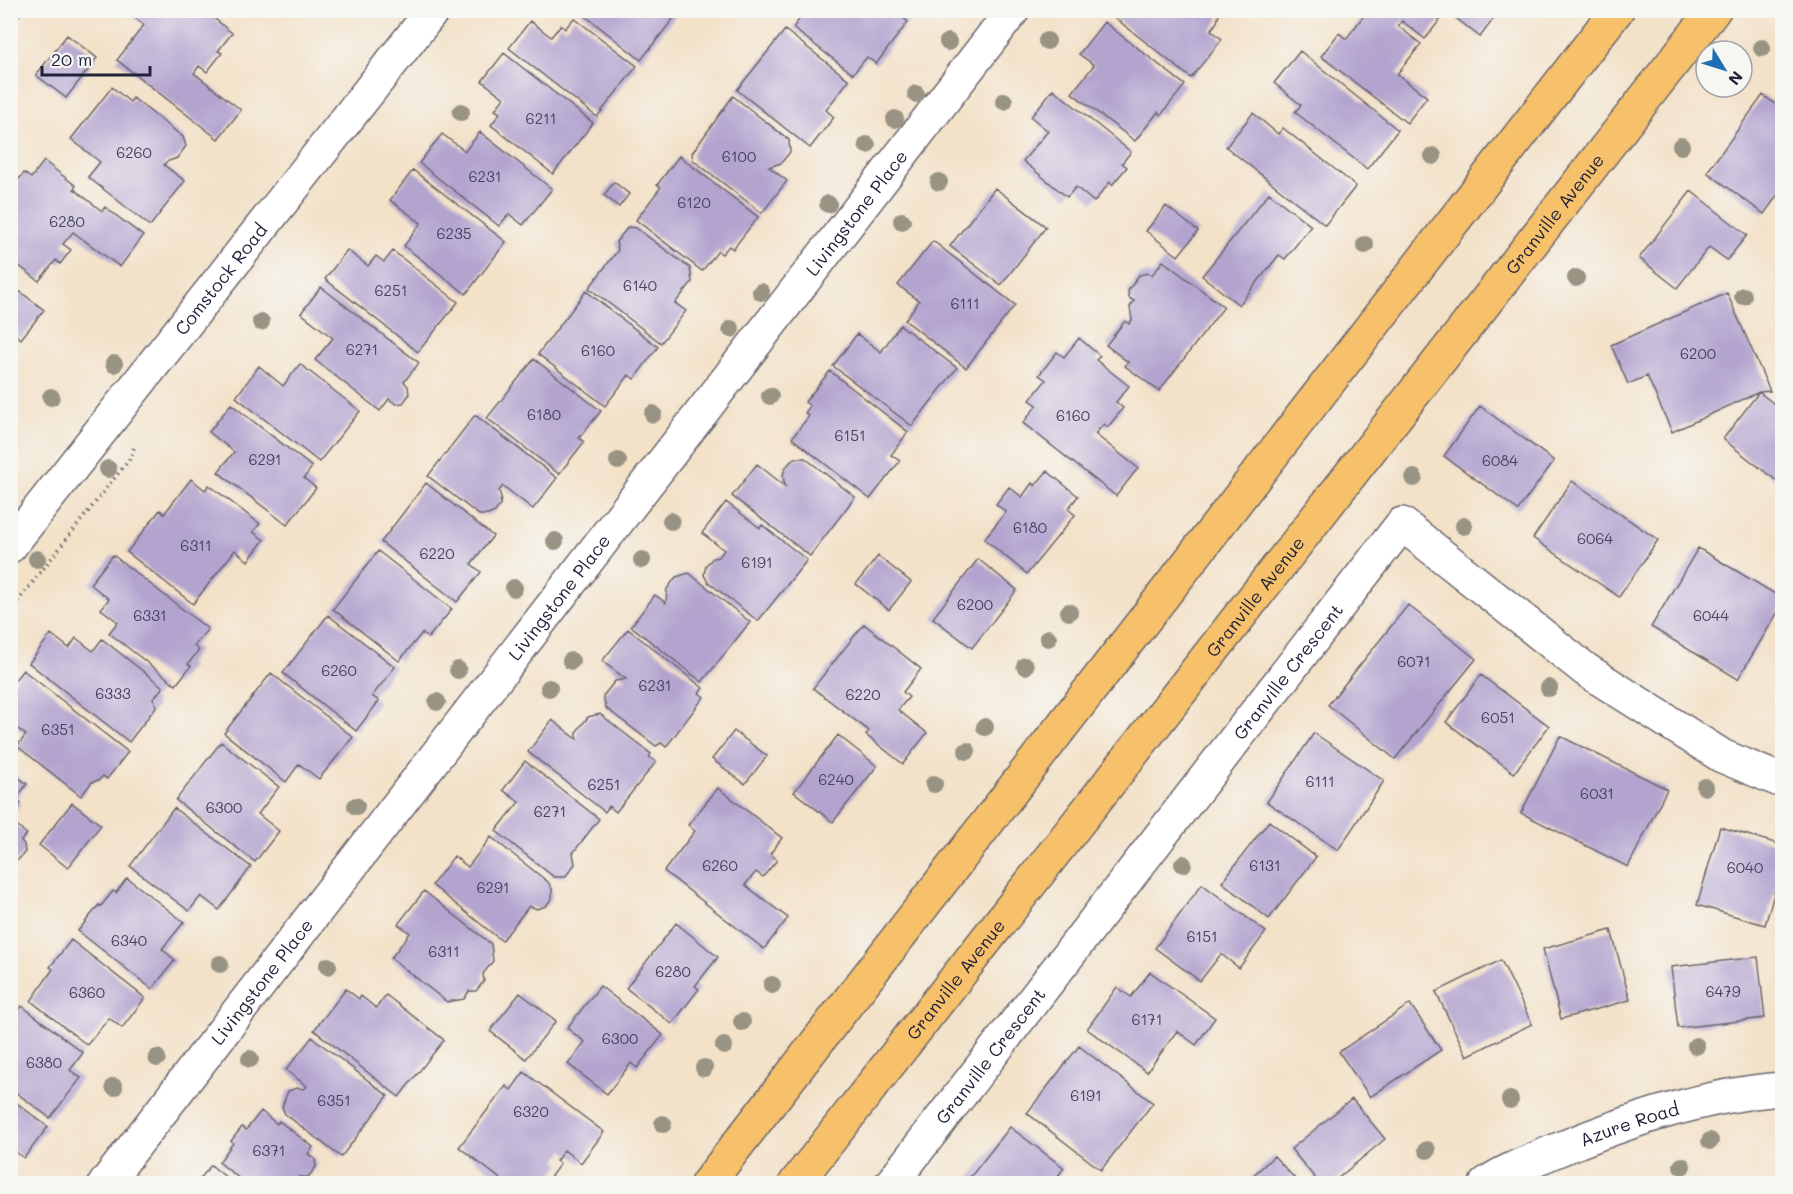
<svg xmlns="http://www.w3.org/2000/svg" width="1793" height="1194" font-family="Mali,sans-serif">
	<rect width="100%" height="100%" fill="#f6f6f2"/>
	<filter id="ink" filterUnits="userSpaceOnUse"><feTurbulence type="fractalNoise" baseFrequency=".0167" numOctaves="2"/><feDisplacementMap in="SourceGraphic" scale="12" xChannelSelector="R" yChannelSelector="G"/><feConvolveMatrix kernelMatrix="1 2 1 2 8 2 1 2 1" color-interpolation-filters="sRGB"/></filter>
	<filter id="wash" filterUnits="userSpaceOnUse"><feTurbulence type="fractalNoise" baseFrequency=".008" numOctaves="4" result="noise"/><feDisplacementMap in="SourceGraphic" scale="24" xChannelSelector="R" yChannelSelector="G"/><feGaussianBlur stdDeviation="1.35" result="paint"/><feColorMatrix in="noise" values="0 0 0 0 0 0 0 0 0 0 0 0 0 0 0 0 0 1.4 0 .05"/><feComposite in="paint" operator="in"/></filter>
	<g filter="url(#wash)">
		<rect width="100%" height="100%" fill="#f3e1c8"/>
		<g id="blocks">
			<path fill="#b3a4cf" d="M10,10H23L10,26Z
				M135,10H204L232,33L218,51L222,53L207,72L199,66L194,73L241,110L218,139L117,60L144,25L131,15Z
				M578,10H680L641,60Z
				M806,10H893L908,22L876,64L867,57L853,74L793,28Z
				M1105,10H1220L1217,22L1211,30L1222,39L1191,78Z
				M1368,10H1500L1480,37L1447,11L1425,39L1402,21L1398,26L1421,44L1397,74L1427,97L1407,123L1321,56L1339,33L1346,39Z
				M574,18L637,66L597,117L509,48L530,21L551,37L561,25L565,29Z
				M1104,22L1185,85L1161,115L1158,112L1135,141L1072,93L1094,65L1079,54Z
				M785,30L849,80L826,110L834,117L810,148L737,90Z
				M67,35L97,58L66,98L36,75Z
				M1300,51L1398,130L1367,169L1295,112L1301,105L1274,83Z
				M504,53L593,123L553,174L491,125L500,113L495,110L504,98L482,81Z
				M112,87L130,102L133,98L183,137L186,146L177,158L166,162L164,165L185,181L150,226L88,177L100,162L71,139Z
				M1053,89L1131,152L1122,163L1127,167L1112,185L1110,182L1094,202L1076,187L1067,197L1023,161L1048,131L1031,117Z
				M1763,95L1782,109V189L1764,214L1707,172Z
				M733,96L789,140L790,152L781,163L769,167L787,181L762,213L693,160L692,153Z
				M1253,113L1278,134L1283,128L1356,186L1325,225L1226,147Z
				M480,132L552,189L523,225L509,214L499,226L419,163L442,134L465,151Z
				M679,156L758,217L733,249L729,246L722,254L718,251L702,271L636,220L661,187L657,185Z
				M44,161L76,186L74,189L102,211L105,207L143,236L120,267L73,232L63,244L71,250L60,264L56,260L39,281L10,259V190L24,173L31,178Z
				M413,170L506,242L466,294L404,246L421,223L390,200Z
				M614,182L629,194L619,207L604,195Z
				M995,188L1046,227L1001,285L950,246Z
				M1691,191L1747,235L1727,260L1709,247L1677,288L1639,258Z
				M1269,193L1311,226L1285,259L1279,255L1239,305L1202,276Z
				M1166,206L1198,231L1178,256L1146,231Z
				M628,227L636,228L690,268L692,282L675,303L686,311L661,343L589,288L618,250L616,242Z
				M933,241L1015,305L966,368L905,320L919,301L898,285Z
				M347,250L368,266L376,256L384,262L393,251L458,302L418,352L325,279Z
				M1163,261L1224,307L1159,391L1125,366L1128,362L1106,345L1125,321L1129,324L1132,320L1130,307L1134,301L1129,298L1128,291L1139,275L1149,273L1152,275Z
				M10,284L44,310L21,339L14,334L10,338Z
				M321,287L419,363L404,382L408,386L409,395L403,403L396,404L389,399L380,411L315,360L333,338L301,313Z
				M586,291L658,347L634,379L629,375L605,406L538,354Z
				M1727,293L1770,391L1759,392L1672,432L1647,376L1628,384L1611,345Z
				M900,325L957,368L912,426L833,366L857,334L881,352Z
				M1079,338L1100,356L1096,360L1129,386L1116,402L1123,408L1108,427L1104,424L1095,434L1138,468L1116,496L1023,423L1037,405L1030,400L1046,380L1039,375L1057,352L1064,357Z
				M534,359L601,411L579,438L584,442L559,474L487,418Z
				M300,364L360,411L319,462L236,397L259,366L283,386Z
				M830,371L908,432L891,455L900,461L870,499L792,438L809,416L805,413L810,406L805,402Z
				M1759,392L1782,410V485L1723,439Z
				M231,404L312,467L304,478L316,488L287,525L218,472L234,452L209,432Z
				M1480,406L1554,461L1518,510L1444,456Z
				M475,415L557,478L533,509L503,486L499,491L501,497L500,505L495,512L488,515H479L428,476Z
				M794,458H805L855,497L810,556L732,496L757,464L785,486L783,476L785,468Z
				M1047,471L1078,496L1068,509L1075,515L1027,574L984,539L1006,512L996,504L1009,487L1022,497L1032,483L1035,486Z
				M191,479L205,490L209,485L260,524L253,532L264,540L248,561L235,550L193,604L127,552L160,510L164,514Z
				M1572,481L1658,540L1619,597L1533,538Z
				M426,483L493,536L471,564L481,572L457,602L381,542Z
				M726,502L760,528L762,525L807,560L758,621L708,582L704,575L706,565L713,558L719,557L724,550L702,533Z
				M1698,548L1782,598V605L1738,679L1651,627Z
				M378,551L452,609L428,638L422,633L399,661L333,609Z
				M113,555L208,629L194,646L199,650L188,664L191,666L176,685L109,633L118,622L101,609L109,599L90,584Z
				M878,556L911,582L889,610L856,584Z
				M978,559L1017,590L972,648L933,618Z
				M689,573L750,622L702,682L631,626L655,595L666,603L667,589L676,577Z
				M1408,605L1476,659L1395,759L1328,705Z
				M328,615L395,667L372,696L379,701L356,731L283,673Z
				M864,624L921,669L903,692L909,697L898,710L927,733L903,764L866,735L869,731L813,688Z
				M628,629L703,688L699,693L704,697L666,747L661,743L656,746L606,708L603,696L615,681L626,679L602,661Z
				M51,634L69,648L76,638L93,651L102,639L163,687L153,699L155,701L156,707L129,742L29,663Z
				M23,670L128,752L107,779L103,776L99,780L92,782L81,796L17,746L26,735L10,723L17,712L10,707V686Z
				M271,673L353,737L319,779L299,764L286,782L224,733Z
				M1481,675L1549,726L1514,773L1446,722Z
				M600,714L651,754L649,757L656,762L616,812L609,806L605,812L528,752L552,720L577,739V731L588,717Z
				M734,731L767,756L745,784L712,759Z
				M1314,733L1384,781L1338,850L1267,802Z
				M838,735L877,766L833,822L794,792Z
				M1560,736L1667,789L1628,867L1521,813Z
				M221,742L279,787L258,814L279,831L255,862L176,800Z
				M525,761L599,819L573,853L575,864L565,877H554L496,831L519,802L503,790Z
				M10,771L27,784L16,799L21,803L10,817Z
				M718,788L782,838L770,854L777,860L763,877L756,872L745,885L788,918L764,949L664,871L695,831L688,825Z
				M72,803L101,825L68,868L39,845Z
				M174,808L251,867L219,910L201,896L189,911L130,866Z
				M10,821L27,834L21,841L24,844L25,852L18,860L10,862Z
				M1269,821L1316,857L1269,919L1222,882Z
				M1720,827L1782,845V867L1765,925L1697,905Z
				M491,837L548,882L552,889V898L546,906L537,909L529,906L502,941L432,885L454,856L468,867Z
				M127,878L184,922L162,949L175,960L152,989L78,931L99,905L101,906L113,891L116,893Z
				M1202,884L1266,932L1239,968L1221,954L1200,981L1155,948Z
				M424,891L491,944L493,961L483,974L484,981L476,991H469L464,999L447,1002L391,958L410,933L398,924Z
				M676,923L718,957L695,986L699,989L672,1024L626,988Z
				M1611,930L1630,1000L1561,1019L1543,949Z
				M71,940L145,998L122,1028L109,1018L87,1045L31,1001L53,969L50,967Z
				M1758,957L1765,1018L1678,1028L1671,967Z
				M1501,960L1532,1024L1467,1056L1436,992Z
				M1150,972L1215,1018L1196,1045L1177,1031L1147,1072L1087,1029L1117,987L1131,997Z
				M600,986L663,1035L637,1068L631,1063L607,1094L568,1064L585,1042L567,1028Z
				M346,989L359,999L361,996L376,1008L386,995L444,1040L399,1097L314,1030Z
				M520,993L556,1021L526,1059L490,1031Z
				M1410,1004L1441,1050L1370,1097L1339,1052Z
				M22,1006L83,1053L70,1070L81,1078L50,1118L10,1088V1009L16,1013Z
				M312,1037L388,1096L341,1157L285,1114L282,1107L288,1091L297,1088L304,1089L307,1086L286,1070Z
				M1079,1046L1153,1103L1101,1170L1027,1113Z
				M524,1072L604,1132L581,1163L564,1150L556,1161L560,1164L545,1184H507L459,1147L506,1086L511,1090Z
				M10,1098L48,1127L24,1158L10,1148Z
				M1352,1099L1385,1139L1331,1184H1320L1291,1149Z
				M261,1111L277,1124L279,1121L313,1147L308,1154L315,1159L316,1167L308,1177H299L307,1184H246L219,1162L233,1143L231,1141L242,1127L246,1130Z
				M1010,1127L1064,1168L1052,1184H972L968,1180Z
				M1274,1156L1300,1184H1244Z
				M211,1165L234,1184H196Z"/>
		</g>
	</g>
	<g filter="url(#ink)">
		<use href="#blocks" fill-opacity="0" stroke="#6b656c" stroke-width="1.5"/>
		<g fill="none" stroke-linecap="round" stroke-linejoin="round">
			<g stroke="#6b656c" stroke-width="36">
				<g id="minor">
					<path id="s1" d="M10,546L433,10"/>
					<path id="s2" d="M105,1184L1013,10"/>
					<path id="s3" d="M891,1184L1402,524L1586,670L1722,756L1782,781"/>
					<path id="s4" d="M1486,1184C1506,1170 1529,1162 1552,1152C1625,1122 1703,1095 1782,1089"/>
				</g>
			</g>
			<g stroke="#6b656c" stroke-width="36">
				<g id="major">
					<path d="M707,1184L1617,10"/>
					<path id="s5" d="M795,1184L1714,10"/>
				</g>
			</g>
			<path stroke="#6b656c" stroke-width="4" stroke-dasharray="1.5 4.5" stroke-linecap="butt" d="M10,611L131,457L134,448"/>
			<use href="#minor" stroke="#fff" stroke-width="33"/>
			<use href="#major" stroke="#f6c16b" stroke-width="33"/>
		</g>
		<g fill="#989383">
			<circle cx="1047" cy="41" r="9"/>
			<circle cx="948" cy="42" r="9"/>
			<circle cx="1762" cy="48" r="9"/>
			<circle cx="916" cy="94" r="9"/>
			<circle cx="1004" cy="101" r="9"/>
			<circle cx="461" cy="112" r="9"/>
			<circle cx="895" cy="119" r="9"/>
			<circle cx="867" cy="145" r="9"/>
			<circle cx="1681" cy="146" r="9"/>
			<circle cx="1433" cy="156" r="9"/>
			<circle cx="939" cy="182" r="9"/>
			<circle cx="828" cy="204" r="9"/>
			<circle cx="902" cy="221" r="9"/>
			<circle cx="1365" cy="245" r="9"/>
			<circle cx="1576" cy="278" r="9"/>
			<circle cx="761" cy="292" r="9"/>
			<circle cx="1743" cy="296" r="9"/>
			<circle cx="261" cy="322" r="9"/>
			<circle cx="731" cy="329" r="9"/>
			<circle cx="114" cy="364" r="9"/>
			<circle cx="770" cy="396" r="9"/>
			<circle cx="51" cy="397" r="9"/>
			<circle cx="653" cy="414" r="9"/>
			<circle cx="618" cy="461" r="9"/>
			<circle cx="108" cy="469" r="9"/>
			<circle cx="1414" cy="478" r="9"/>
			<circle cx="671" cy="521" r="9"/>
			<circle cx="1464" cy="526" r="9"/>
			<circle cx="555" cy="541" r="9"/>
			<circle cx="37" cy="559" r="9"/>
			<circle cx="642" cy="560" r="9"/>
			<circle cx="514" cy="588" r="9"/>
			<circle cx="1069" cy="612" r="9"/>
			<circle cx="1048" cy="638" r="9"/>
			<circle cx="571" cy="661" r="9"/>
			<circle cx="1025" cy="666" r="9"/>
			<circle cx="458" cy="670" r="9"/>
			<circle cx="549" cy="688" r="9"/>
			<circle cx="1549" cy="688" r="9"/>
			<circle cx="437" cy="702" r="9"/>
			<circle cx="985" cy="727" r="9"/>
			<circle cx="967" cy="751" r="9"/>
			<circle cx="934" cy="784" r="9"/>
			<circle cx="1705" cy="787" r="9"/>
			<circle cx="356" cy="806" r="9"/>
			<circle cx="1183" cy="864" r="9"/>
			<circle cx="220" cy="964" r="9"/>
			<circle cx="328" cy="966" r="9"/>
			<circle cx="772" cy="985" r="9"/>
			<circle cx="742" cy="1022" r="9"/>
			<circle cx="724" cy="1046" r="9"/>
			<circle cx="1696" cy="1046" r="9"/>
			<circle cx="157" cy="1058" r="9"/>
			<circle cx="250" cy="1059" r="9"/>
			<circle cx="704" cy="1068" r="9"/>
			<circle cx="114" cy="1087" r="9"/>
			<circle cx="1510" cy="1100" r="9"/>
			<circle cx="663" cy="1124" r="9"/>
			<circle cx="1710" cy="1141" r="9"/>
			<circle cx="1427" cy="1150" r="9"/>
			<circle cx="1682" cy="1166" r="9"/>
		</g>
	</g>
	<g text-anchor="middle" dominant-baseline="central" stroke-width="4.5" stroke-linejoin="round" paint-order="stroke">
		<g font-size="15" fill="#464260">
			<text x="541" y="118">6211</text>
			<text x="134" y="152">6260</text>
			<text x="739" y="156">6100</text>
			<text x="485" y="176">6231</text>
			<text x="694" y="202">6120</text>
			<text x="67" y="221">6280</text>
			<text x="454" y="233">6235</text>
			<text x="640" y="285">6140</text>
			<text x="391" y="290">6251</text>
			<text x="965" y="303">6111</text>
			<text x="362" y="349">6271</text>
			<text x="598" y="350">6160</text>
			<text x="1698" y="353">6200</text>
			<text x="544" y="414">6180</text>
			<text x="1073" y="415">6160</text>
			<text x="850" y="435">6151</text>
			<text x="265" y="459">6291</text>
			<text x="1500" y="460">6084</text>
			<text x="1030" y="527">6180</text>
			<text x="1595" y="538">6064</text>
			<text x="196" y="545">6311</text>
			<text x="437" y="553">6220</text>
			<text x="757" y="562">6191</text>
			<text x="975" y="604">6200</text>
			<text x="150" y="615">6331</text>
			<text x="1711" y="615">6044</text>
			<text x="1414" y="661">6071</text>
			<text x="339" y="670">6260</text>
			<text x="655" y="685">6231</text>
			<text x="113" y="693">6333</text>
			<text x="863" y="694">6220</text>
			<text x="1498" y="717">6051</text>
			<text x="58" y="729">6351</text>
			<text x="836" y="779">6240</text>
			<text x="1320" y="781">6111</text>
			<text x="604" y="784">6251</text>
			<text x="1597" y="793">6031</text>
			<text x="224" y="807">6300</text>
			<text x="550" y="811">6271</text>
			<text x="720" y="865">6260</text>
			<text x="1265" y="865">6131</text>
			<text x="1745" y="867">6040</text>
			<text x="493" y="887">6291</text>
			<text x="1202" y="936">6151</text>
			<text x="129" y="940">6340</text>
			<text x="444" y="951">6311</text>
			<text x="673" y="971">6280</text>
			<text x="1723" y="991">6479</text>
			<text x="87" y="992">6360</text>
			<text x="1147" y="1019">6171</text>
			<text x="620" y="1038">6300</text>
			<text x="44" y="1062">6380</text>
			<text x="1086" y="1095">6191</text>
			<text x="334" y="1100">6351</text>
			<text x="531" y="1111">6320</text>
			<text x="269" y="1150">6371</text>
		</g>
		<g font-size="18" fill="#22223b" stroke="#f6f6f2">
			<text stroke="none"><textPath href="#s2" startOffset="1228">Livingstone Place</textPath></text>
			<text stroke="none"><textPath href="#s5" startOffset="1232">Granville Avenue</textPath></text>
			<text stroke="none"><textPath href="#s1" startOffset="340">Comstock Road</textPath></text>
			<text stroke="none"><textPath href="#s2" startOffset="742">Livingstone Place</textPath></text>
			<text stroke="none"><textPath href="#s5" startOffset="746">Granville Avenue</textPath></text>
			<text stroke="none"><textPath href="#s3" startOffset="648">Granville Crescent</textPath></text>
			<text stroke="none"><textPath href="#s5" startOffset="260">Granville Avenue</textPath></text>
			<text stroke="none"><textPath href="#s2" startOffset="256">Livingstone Place</textPath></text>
			<text stroke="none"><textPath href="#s3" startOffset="162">Granville Crescent</textPath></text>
			<text stroke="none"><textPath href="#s4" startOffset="156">Azure Road</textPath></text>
		</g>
	</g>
	<rect width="1793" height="1194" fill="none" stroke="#f6f6f2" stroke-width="36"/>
	<g transform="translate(1724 69) rotate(128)"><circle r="28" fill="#f6f6f2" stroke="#a1a1a9" stroke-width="1.5"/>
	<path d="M0-4.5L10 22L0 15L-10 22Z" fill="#1f6fb2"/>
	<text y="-9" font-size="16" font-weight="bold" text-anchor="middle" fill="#22223b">N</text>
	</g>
	<path d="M42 66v9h108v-9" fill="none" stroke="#22223b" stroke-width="3"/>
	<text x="51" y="66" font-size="18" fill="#22223b" stroke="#f6f6f2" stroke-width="4.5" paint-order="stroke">20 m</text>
</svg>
